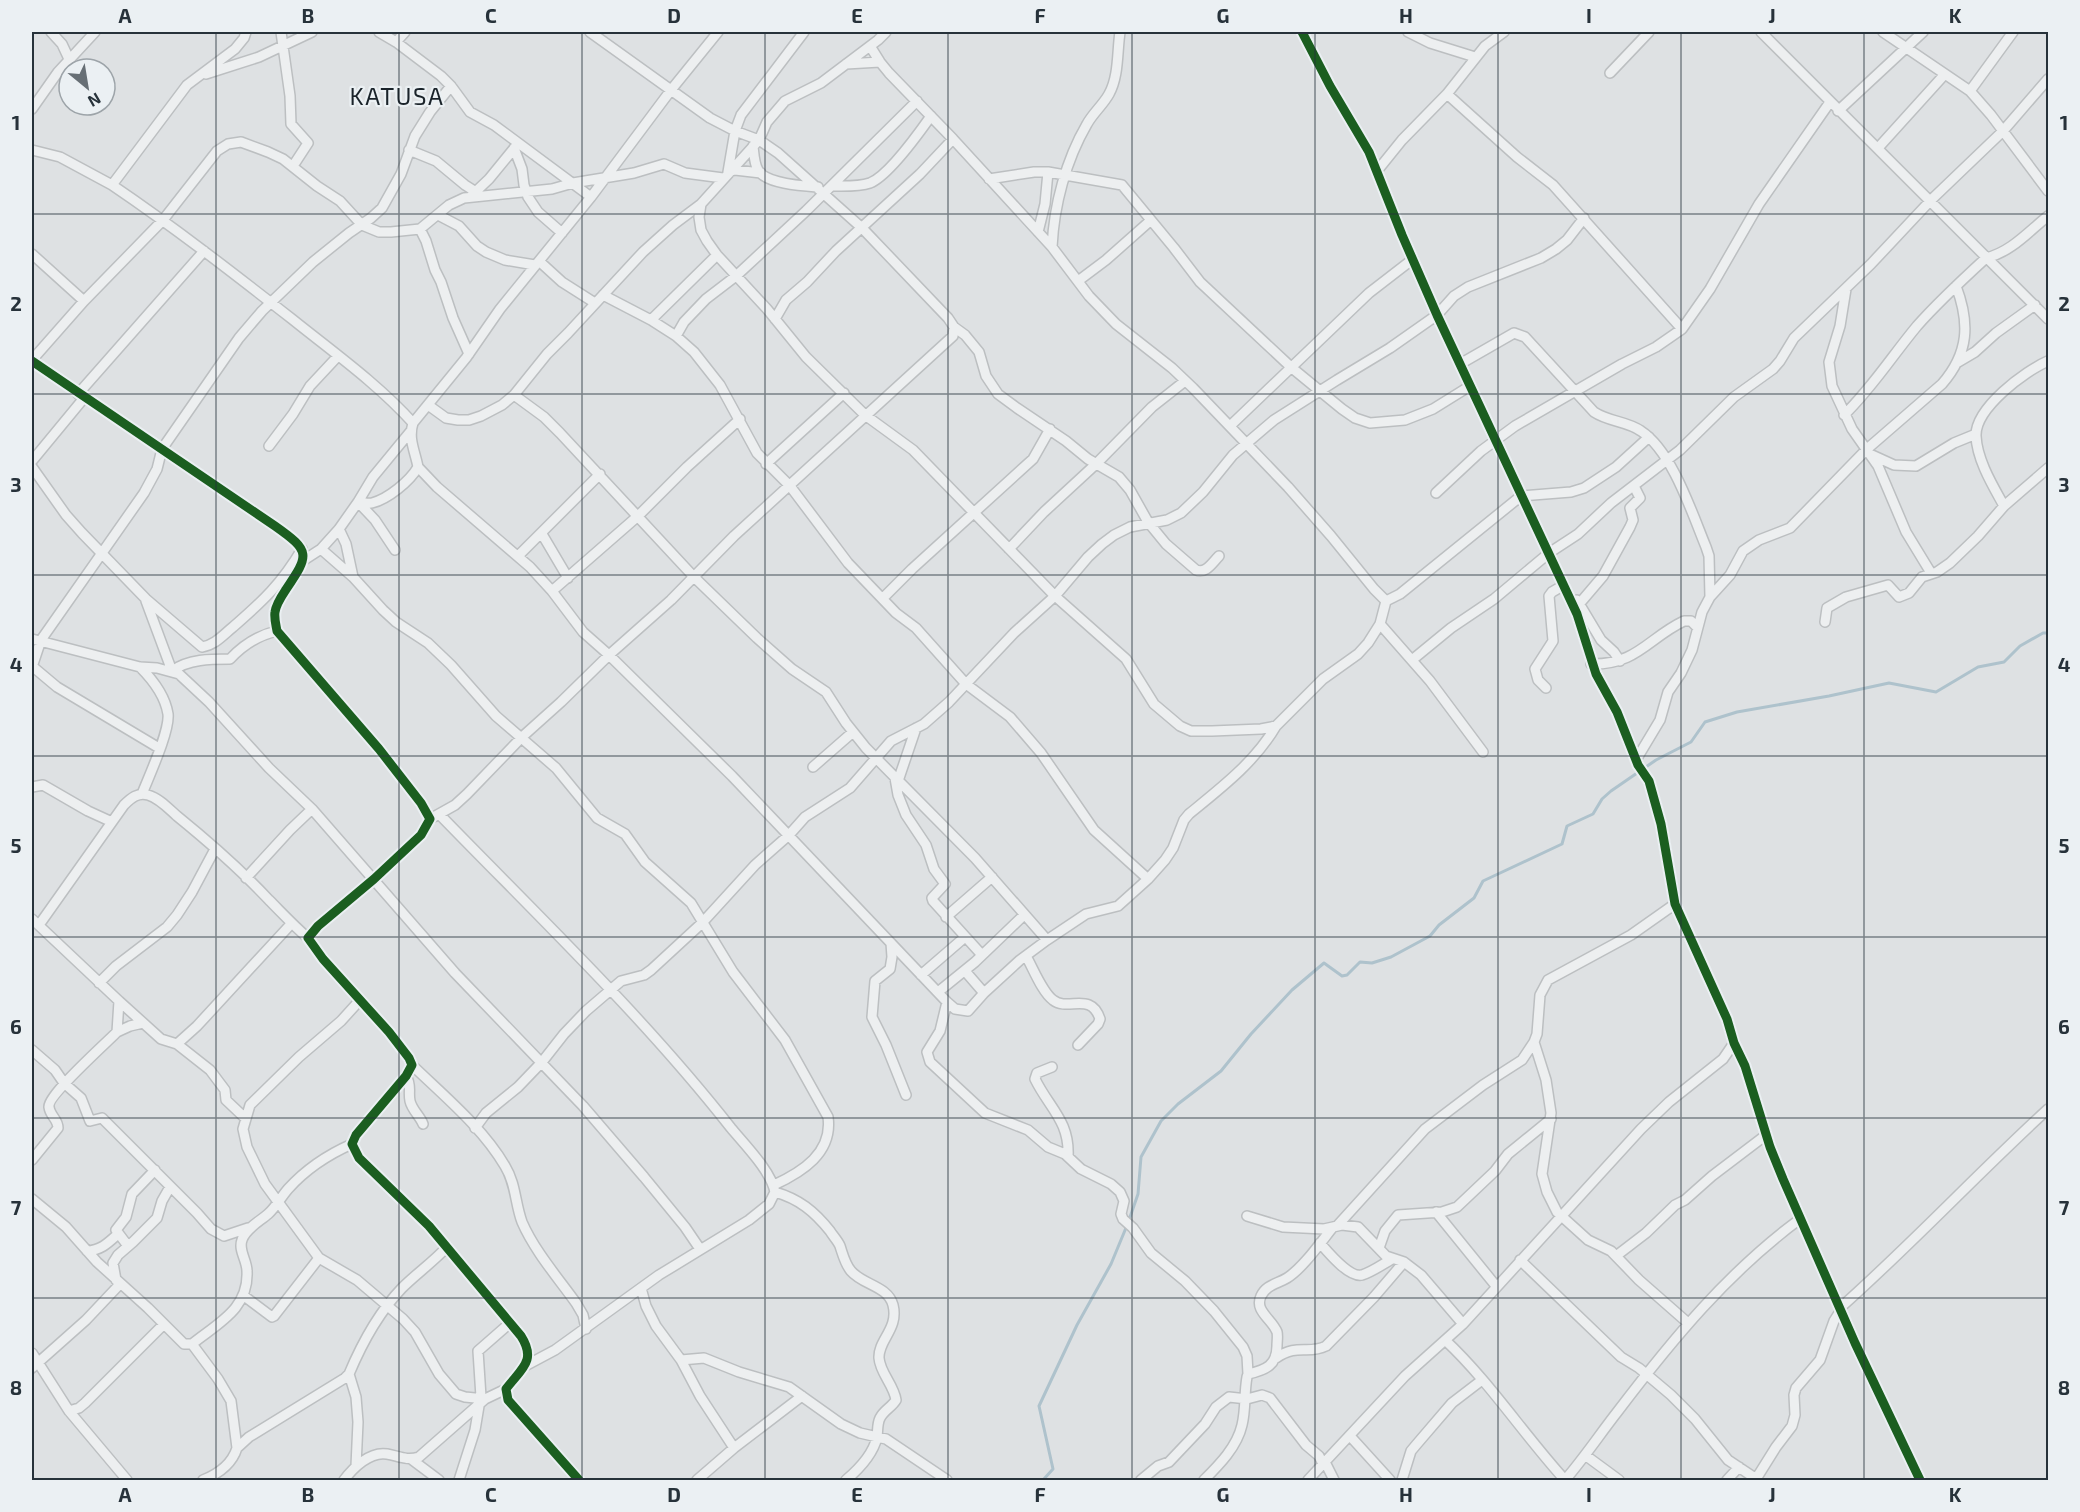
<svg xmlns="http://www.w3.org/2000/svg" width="2080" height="1512" font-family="'Exo 2',sans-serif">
	<rect width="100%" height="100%" fill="#dee1e3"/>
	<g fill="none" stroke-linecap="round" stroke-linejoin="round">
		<path stroke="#aec2cc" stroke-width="3" d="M1043,1480L1053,1469L1039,1406L1077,1325L1111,1264L1128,1223L1138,1194L1141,1157L1161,1121L1178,1104L1221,1071L1251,1034L1292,990L1324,963L1342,976L1347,975L1360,962L1372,963L1391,957L1430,936L1439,925L1474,898L1483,881L1562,844L1567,826L1593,814L1602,799L1611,791L1656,760L1691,742L1705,722L1737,712L1829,696L1889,683L1936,692L1978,667L2004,662L2020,646L2043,633H2048"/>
		<g stroke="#bcbfc1" stroke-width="12">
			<path id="minor" d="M51,32L62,44L69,59
				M246,32L244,38L235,49L187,85L112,185C174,227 233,273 292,319C333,352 378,384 413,423
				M281,32L290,96L291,124L308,143L293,166
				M379,32L396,42L441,76L451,86L470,112L494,125L591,197
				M1302,32L1330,86L1369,152L1402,235L1437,315L1577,614L1596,674L1617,712L1638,765L1649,781L1661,824L1675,904L1727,1019L1734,1043L1745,1066L1770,1147L1783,1179L1855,1343L1920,1480
				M1408,32L1430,43L1475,57
				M1761,32L2048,319
				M1883,32L1970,91L1991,115L2048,191
				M396,42L405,32
				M870,46L880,62L889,73L953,139L1052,247L1089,296L1116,324L1172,368L1193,388L1288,487L1331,536L1374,589L1386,601L1400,594L1521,496L1571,492L1584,488L1616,467L1649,437
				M846,64L880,62
				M1610,73L1649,32
				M206,74L259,57L312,32
				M1970,91L2013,32
				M1447,94L1517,157L1553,185L1682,329
				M32,109L58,72L95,32
				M1838,111L1923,32
				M753,146C754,154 754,163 758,170C766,184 803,186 818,187
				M514,148L522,169L524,185L528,197L538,212L562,233
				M1878,148L1945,74
				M32,150L60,157L112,185
				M409,150L436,161L465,185L476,192
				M1377,171L1402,140L1447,94L1485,46L1504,32
				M761,173L735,170L728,172L735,131L741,115L804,32
				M989,179L1034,172H1048L1122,185L1174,248L1200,282L1292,368L1342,409L1355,418L1370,423L1405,420L1433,409L1470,386
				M832,186C844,186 858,187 870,183C888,176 919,133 931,116
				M471,196L489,179L516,146
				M701,204L699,217L701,230L707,241L717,255L767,309L806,357L865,415L913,450L1055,596L1126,659L1154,704L1180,726L1191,731H1212L1261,729L1276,726L1323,679L1358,654L1368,643L1380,624L1386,601
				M438,215L459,226L477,246L486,252L505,260L535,265
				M420,229L426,241L435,270L441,282L453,318L469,354
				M1038,232L1045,204L1048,172
				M1052,247C1054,205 1066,160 1087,124C1093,113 1103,105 1109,94C1119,76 1117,52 1120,32
				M32,254L84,301
				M539,261L562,282L595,303
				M1078,281L1106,260L1150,221
				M1846,289L1840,326L1829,362L1832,386L1852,429L1878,466L1906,532L1931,573
				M603,295L651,320L676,336L694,352L720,385L757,453L790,486L848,563L896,613L916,628L966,684L1010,717L1041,753L1094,830L1148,879
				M775,319L786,300L807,282L836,251L920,174L953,139
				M651,320L717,255
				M954,327L965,335L979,352L986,376L998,394L1017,408L1066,441L1088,459L1119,477L1130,490L1148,522L1166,544L1196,570C1206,574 1212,563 1219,556
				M676,336L684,322L706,299L736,276L806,211L917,101
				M32,360L84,301L163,220L217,151L228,144L241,142L268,152L283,159L317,186L340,201L362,225L379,232H391L420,229L449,205L464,198L552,189L573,183L634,173L664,164L685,173L723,178
				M32,361L275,526C312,552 309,555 285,591C281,597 276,605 275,612C274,618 276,625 277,631L379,749L421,803L430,819L421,835L374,879L318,926L308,938L323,959L389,1032L409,1058L412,1065L406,1076L356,1135L352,1144L359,1158L429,1226L521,1336C537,1361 521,1369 506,1389L508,1400L579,1480
				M1958,362L1975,352L1996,333L2035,305
				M1460,364L1514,333L1525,337L1594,412C1609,422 1627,421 1641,431C1672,451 1692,513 1706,547L1709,556L1710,597
				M78,394L204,251
				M514,395L544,417L560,433L694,577L757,638L792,669L826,692L846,723L866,748L975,858L1047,940
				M428,405L446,418L458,420H469L481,416L502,405L514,395L547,354L568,333L643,252L673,225L701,204L759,140L767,122L785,101L821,83L878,40L886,32
				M1844,415C1872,388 1892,356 1917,326C1938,302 1962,280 1986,258C2011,252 2028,232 2048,216
				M1230,426L1369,293L1413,259
				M269,446L293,414L310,386L338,356
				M1872,455L1894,465L1916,466L1954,443L1976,434
				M32,461L84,398
				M766,464L844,393
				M32,467L66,515L82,533L146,599L202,647C215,645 223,635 233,627C263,601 282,583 302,549
				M418,467L437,487L530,567L552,591L583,632L609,655L732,776L947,1002L955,1009L968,1011L984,993L1020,960L1047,940L1086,914L1118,906L1148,879L1165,860L1173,848L1184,820L1189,814C1221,788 1255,762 1276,726
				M1436,493L1481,451L1515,426L1622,364L1656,347L1682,329L1710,289L1759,204L1830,102
				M2004,506C1993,486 1977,460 1976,436C1975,408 2025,371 2048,361
				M339,529L346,544L353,577
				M542,534L568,578
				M321,549L339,529L358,502C362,502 368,504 372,503C388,499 410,481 418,467C415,451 408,439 413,423L466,358L500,309L591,197L671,90L718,32
				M1009,549L1044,512L1096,464L1152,407L1185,381
				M395,550L375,520L358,502L373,477L410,432
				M518,556L600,474
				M304,560L321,549L353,577L383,610L396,622L428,643L451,665L496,716L556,768L597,818L625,834L645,862L691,903L733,972L785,1040L828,1117C833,1153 802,1172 774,1185
				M552,591L638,516L687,467L740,419
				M883,598L912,569L1033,459L1050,429
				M1577,600L1601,640L1614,652L1620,661
				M146,601L172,671C188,659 211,659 230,659C243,645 259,635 277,631
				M1580,603L1603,576L1630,527L1633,520L1630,508L1640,498L1634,486
				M1825,622L1827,608L1846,597L1888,585L1899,597L1909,593L1922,577L1937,572L1950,563L1978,536L2004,506L2048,468
				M1380,624L1430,681L1483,752
				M32,639L140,667L157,668L179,674L209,702L269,768L312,809L455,973L583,1106L644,1177L685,1227L700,1249
				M1412,660L1451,628L1494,599L1549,553L1578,534L1611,503L1680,450L1734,397L1773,369L1780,361L1794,338L1871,264L1931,200L2003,131L2048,79
				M1591,664C1637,665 1648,638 1684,621H1691L1697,627
				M32,666L57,687L159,748
				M32,667L41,640L144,493L157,469L162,449L239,338L262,311L313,262L349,233L371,218L382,208L401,174L415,136L430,112L451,86
				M140,667C153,680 165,695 168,714C170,731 149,776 142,794
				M1546,688L1538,680L1535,669L1553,641L1549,596L1552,592L1564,585
				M1636,760L1660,720L1668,692L1681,673L1692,650L1702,612L1710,597L1730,575L1743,551L1759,540L1790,528L1867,449L1942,384C1969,353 1970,323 1956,286
				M813,767L853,732
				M895,778L898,795L906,815L926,845L934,869L945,884L932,898L933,901L982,955
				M898,781L916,728
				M32,787L43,785L88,811L112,822
				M440,815C539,917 643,1016 731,1128C745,1145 771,1171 775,1192L769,1204L749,1220L659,1275L555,1350L525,1366
				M430,819L455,805L467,794L522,737L561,702L609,655L671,600L734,536L953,336L954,327L948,318L862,228L778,153L759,140L735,131L710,118L590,32
				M246,878L290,830L312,809
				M946,917L992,877
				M32,919L119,1001L117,1032C106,1043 47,1096 49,1107C50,1116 58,1119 58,1128L32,1160
				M39,925L124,805C131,798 138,792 148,795C159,798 169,809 177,816C209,842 241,870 269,900C282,913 294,926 308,938
				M891,943L892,957L890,969L875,981L872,1017L886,1045L906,1095
				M1026,956C1033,968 1042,992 1053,1000C1068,1012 1091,991 1100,1019L1098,1024L1078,1045
				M965,971L984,993
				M921,975L965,937
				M99,983L116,966L167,927L177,915L192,892L215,849
				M938,992L975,962L1024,915
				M360,1000L341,1021L299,1057L250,1105L243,1129L247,1147L265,1184L319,1258L357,1280L403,1319L415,1332L439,1374L456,1394L465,1397L485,1399
				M119,1001L161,1039L177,1044L197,1026L291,924
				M947,1002L940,1031L927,1052L930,1062L985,1113L1028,1130L1048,1147L1065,1154L1081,1169L1111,1184L1120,1192L1124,1201L1121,1214L1123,1219L1133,1228L1151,1253L1185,1281L1214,1311L1243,1347L1247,1356L1248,1374
				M117,1032L130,1026L143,1023
				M1534,1042L1546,1080L1551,1113L1542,1174L1547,1192L1557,1212L1588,1240L1611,1251L1639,1280L1688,1323
				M177,1044L210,1070L225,1090L226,1100L245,1118
				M32,1050L55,1070L64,1083L81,1098L90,1121L102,1118L197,1213L211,1229L224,1236L248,1228
				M412,1065C444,1096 482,1127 505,1166C516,1184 515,1203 522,1222C534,1250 558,1278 576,1303L583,1315L586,1329
				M1052,1067L1037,1073L1035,1079C1049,1108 1070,1121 1068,1157
				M406,1076C412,1085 408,1092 410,1101C412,1110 420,1116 423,1124
				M475,1128L486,1113L518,1087L542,1062L564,1034L586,1011L621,981L644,975L651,970L702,923L755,865L789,835L805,817L850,788L891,741L924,724L949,702L1014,633L1055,596L1088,557L1102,544L1114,535L1130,527L1167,520L1181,513L1203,492L1233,455L1274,420L1337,380L1390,348L1437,315L1454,296L1468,287L1541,258L1556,249L1567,240L1584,218
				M775,1192C799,1199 814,1211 830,1231C833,1236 838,1241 840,1246C843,1255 845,1264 851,1271C863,1285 888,1286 893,1305C899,1329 878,1340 879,1358C880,1373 894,1385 896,1400C892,1407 884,1410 880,1418C877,1424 878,1430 877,1437C873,1455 859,1469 846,1480
				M32,1199L66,1227L97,1262L148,1308L184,1344H192C218,1323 249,1309 247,1271C247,1260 238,1250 242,1240C245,1229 260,1221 268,1214C276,1207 281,1197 288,1189C306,1169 327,1155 352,1144
				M1436,1212L1496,1286
				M1247,1216L1283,1227L1324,1229L1342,1225L1358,1227L1386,1256L1404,1262L1421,1275L1463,1324
				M1337,1226L1425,1129L1483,1085L1522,1060L1534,1042L1537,1034L1540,995L1548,980L1631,935L1675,904
				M1320,1243C1327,1251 1349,1278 1362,1275C1372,1272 1383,1264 1392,1259
				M128,1246L116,1230L126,1217L132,1194L155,1170
				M1379,1248L1385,1231L1398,1215L1442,1212L1457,1207L1495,1171L1508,1154L1551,1119
				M87,1251C101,1250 107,1244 118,1234
				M1616,1256L1646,1233L1675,1205L1685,1200L1712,1176L1766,1135
				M1520,1260L1621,1357L1639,1368L1671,1395L1695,1419L1728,1460L1758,1480
				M116,1280L113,1263L118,1255L133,1242L157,1218L162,1201L170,1187
				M641,1288L646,1306L656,1326L681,1360L700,1396L734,1448
				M244,1296L272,1317L274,1316L319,1258
				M1840,1308C1912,1244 1977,1174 2048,1109
				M1445,1340C1489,1381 1524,1435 1565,1480
				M192,1344L218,1379L231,1401L237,1448C232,1464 218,1474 203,1480
				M32,1353L69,1411L127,1480
				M1276,1358C1298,1343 1308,1355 1326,1346L1374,1297L1404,1262
				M681,1360L704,1358L739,1372L789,1387L841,1424L860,1433L886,1439L947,1480
				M32,1368L86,1320L120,1284
				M349,1374L356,1397L358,1422L356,1466
				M481,1397L478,1351L510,1323
				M69,1411L79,1408L85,1403L164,1324
				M1350,1436L1390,1480
				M237,1448L249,1437L345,1378L349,1374C362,1343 379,1312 402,1288C416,1274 433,1262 447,1247
				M1585,1455L1619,1480
				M411,1459L439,1480
				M1325,1462L1334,1480
				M1756,1479L1776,1447L1792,1426L1795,1415L1794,1395L1796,1388L1820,1360L1834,1321L1841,1310
				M344,1480C353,1468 370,1451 387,1454C399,1456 406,1461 419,1457L485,1399L506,1389
				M459,1480L475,1430L479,1406
				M697,1480L734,1448L802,1396
				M1141,1480L1158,1466L1169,1462L1205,1424L1216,1407L1229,1397L1247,1399L1262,1395L1270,1398L1306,1445L1319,1456L1323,1464
				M1204,1480C1219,1465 1237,1447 1242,1425C1246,1409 1244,1393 1247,1377L1248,1374C1266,1370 1277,1365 1277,1346C1277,1341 1278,1336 1277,1332C1272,1319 1254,1311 1261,1296C1266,1285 1277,1284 1287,1278C1303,1268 1321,1242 1333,1227
				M1308,1480L1405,1376L1463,1324L1641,1129L1669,1102L1723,1059L1734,1043
				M1402,1480L1411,1451L1416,1445L1452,1403L1482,1380
				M1565,1480C1584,1458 1600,1434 1618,1411C1672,1340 1728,1272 1800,1219
				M1727,1480L1739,1467"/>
		</g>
		<use href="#minor" stroke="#edeff0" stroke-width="9"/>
		<g stroke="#ebf0f3" stroke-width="13">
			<path id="cycleway" d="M1302,32L1330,86L1369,152L1402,235L1437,315L1577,614L1596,674L1617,712L1638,765L1649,781L1661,824L1675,904L1727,1019L1734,1043L1745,1066L1770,1147L1783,1179L1855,1343L1920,1480
				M32,361L275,526C312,552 309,555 285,591C281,597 276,605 275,612C274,618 276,625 277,631L379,749L421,803L430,819L421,835L374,879L318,926L308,938L323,959L389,1032L409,1058L412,1065L406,1076L356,1135L352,1144L359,1158L429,1226L521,1336C537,1361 521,1369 506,1389L508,1400L579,1480"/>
		</g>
		<use href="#cycleway" stroke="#1b5e20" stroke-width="9"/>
	</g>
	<path fill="none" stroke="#27323a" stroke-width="1.5" stroke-opacity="0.55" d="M216,32V1480M399,32V1480M582,32V1480M765,32V1480M948,32V1480M1132,32V1480M1315,32V1480M1498,32V1480M1681,32V1480M1864,32V1480M32,214H2048M32,394H2048M32,575H2048M32,756H2048M32,937H2048M32,1118H2048M32,1298H2048"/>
	<g text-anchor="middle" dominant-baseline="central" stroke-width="4.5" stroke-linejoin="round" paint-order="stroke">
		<g font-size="24" letter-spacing="1.5" fill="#1a232a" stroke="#ebf0f3">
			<text x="397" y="95">KATUSA</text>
		</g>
	</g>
	<rect width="2080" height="1512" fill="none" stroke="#ebf0f3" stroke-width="66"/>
	<g transform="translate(87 87) rotate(150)"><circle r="28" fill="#ebf0f3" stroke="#9da4a9" stroke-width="1.5"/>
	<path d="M0-4.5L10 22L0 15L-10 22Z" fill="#676f75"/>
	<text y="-9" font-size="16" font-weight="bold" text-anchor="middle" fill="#27323a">N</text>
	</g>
	<rect x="33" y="33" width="2014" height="1446" fill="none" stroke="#27323a" stroke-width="2"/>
	<g font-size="20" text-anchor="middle" font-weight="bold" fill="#27323a">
		<text x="125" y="23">A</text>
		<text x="308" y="23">B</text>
		<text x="491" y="23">C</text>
		<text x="674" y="23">D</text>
		<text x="857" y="23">E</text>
		<text x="1040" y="23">F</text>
		<text x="1223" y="23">G</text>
		<text x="1406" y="23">H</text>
		<text x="1589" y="23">I</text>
		<text x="1772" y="23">J</text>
		<text x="1955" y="23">K</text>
		<text x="16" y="130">1</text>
		<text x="2064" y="130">1</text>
		<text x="16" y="311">2</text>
		<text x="2064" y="311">2</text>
		<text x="16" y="492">3</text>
		<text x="2064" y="492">3</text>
		<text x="16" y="672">4</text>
		<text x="2064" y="672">4</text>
		<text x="16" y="853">5</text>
		<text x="2064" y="853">5</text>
		<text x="16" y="1034">6</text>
		<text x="2064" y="1034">6</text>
		<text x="16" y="1215">7</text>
		<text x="2064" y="1215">7</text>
		<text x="16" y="1395">8</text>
		<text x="2064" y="1395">8</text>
		<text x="125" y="1502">A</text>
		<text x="308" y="1502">B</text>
		<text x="491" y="1502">C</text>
		<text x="674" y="1502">D</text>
		<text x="857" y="1502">E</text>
		<text x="1040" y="1502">F</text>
		<text x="1223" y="1502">G</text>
		<text x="1406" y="1502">H</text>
		<text x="1589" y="1502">I</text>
		<text x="1772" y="1502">J</text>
		<text x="1955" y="1502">K</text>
	</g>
</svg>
